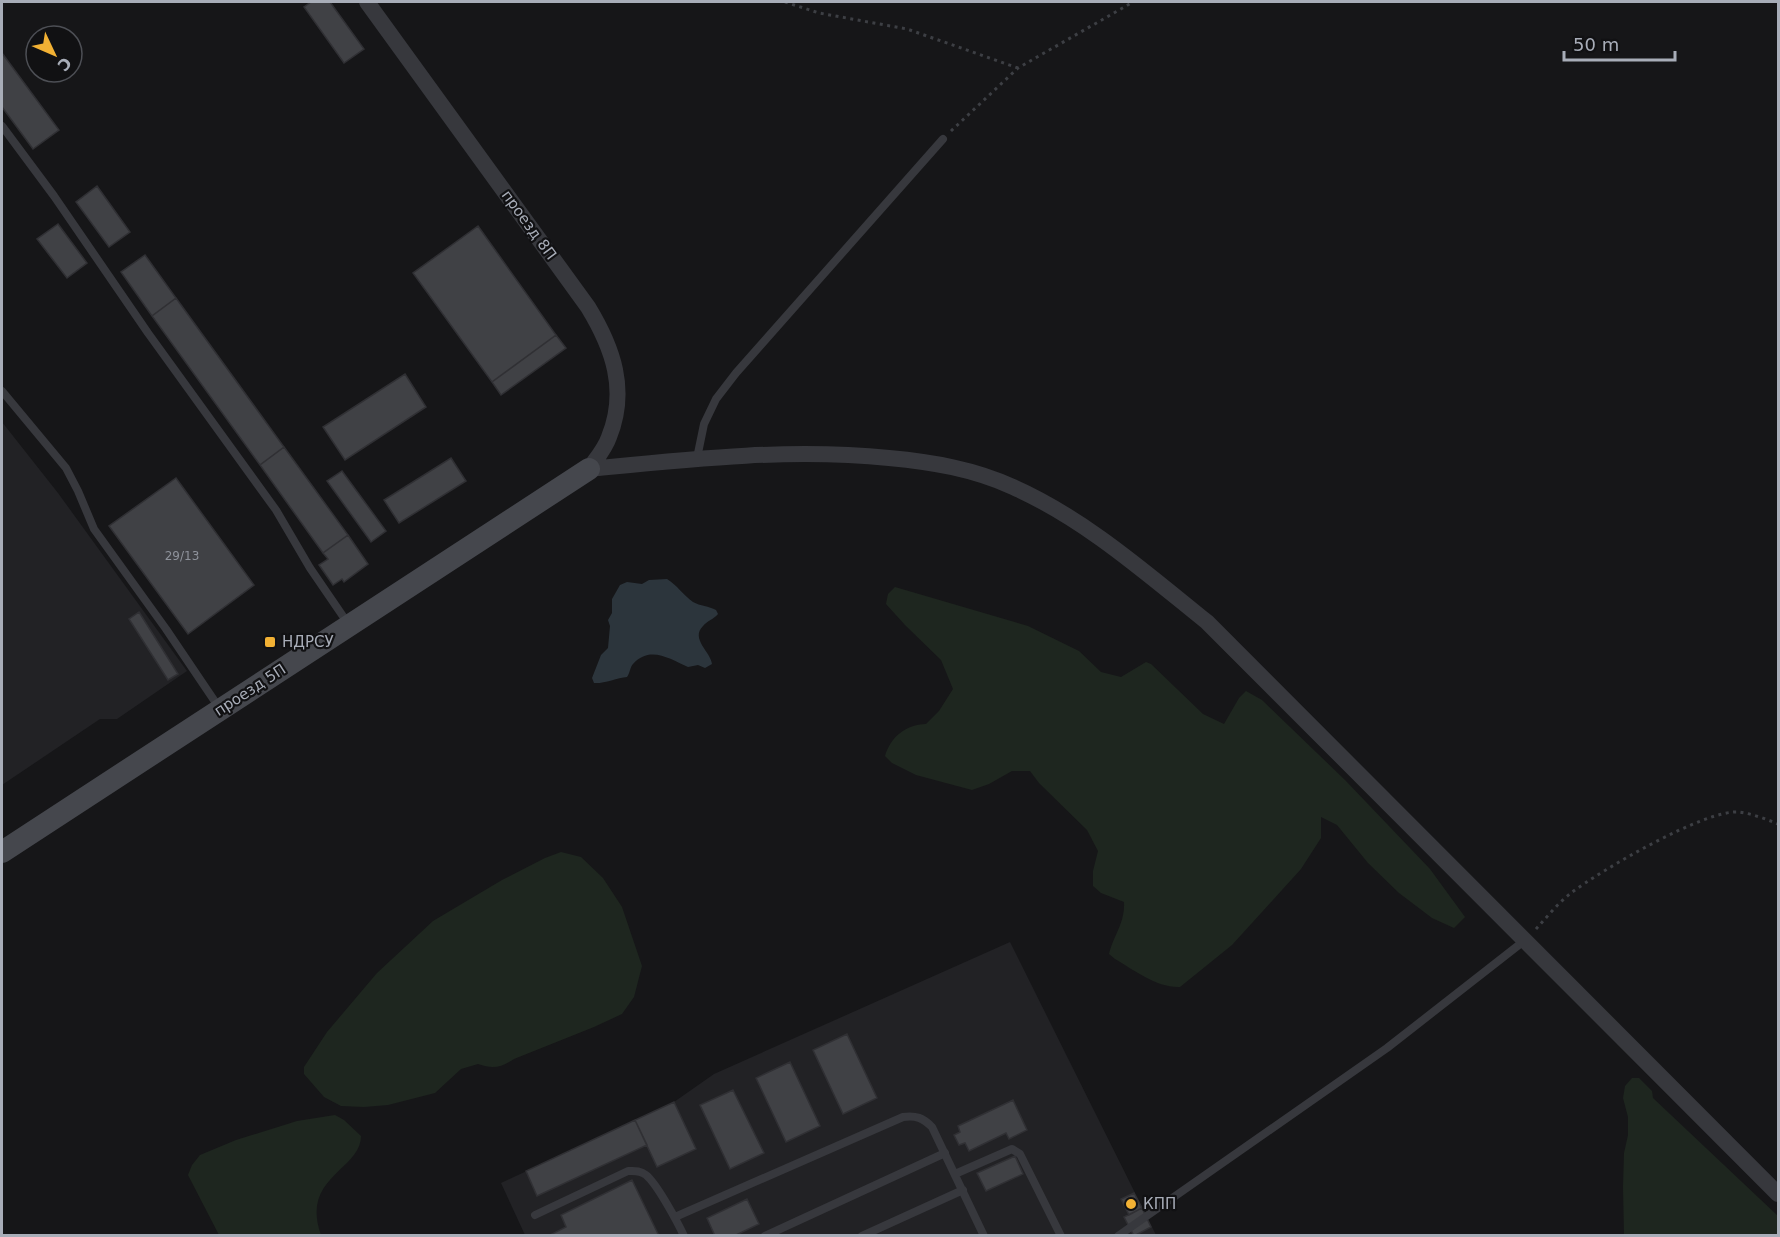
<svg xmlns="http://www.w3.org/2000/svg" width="1780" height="1237" font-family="'DejaVu Sans',sans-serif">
	<rect width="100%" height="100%" fill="#161618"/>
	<path fill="#222225" d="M2,422L58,493L187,671L117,719H100L2,785Z
		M1010,942L1156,1235H525L501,1183L674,1102L714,1074Z"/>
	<path fill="#1e261f" d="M895,587L1028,626L1079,651L1101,672L1121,677L1146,662L1151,664L1203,714L1224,724L1239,698L1246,691L1262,700L1345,780L1430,869L1465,917L1454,928L1432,918L1399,893L1368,863L1337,825L1321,817V838L1301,869L1232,945L1180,987C1157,988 1134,970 1115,959L1109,954C1114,934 1125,923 1124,902L1101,893L1093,886V871L1098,851L1087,830L1039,783L1030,771H1012L989,784L972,790L916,775L892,763L885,756C891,736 906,725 926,724L939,711L953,689L941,660L905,625L886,604L888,594Z
		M561,852L581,857L603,878L622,907L642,966L634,997L622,1014L594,1027L514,1059C500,1068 493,1069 478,1064L461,1069L435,1093L388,1105L364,1107L341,1106L324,1097L304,1074V1067L327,1032L377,973L433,921L502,880L545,858Z
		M1632,1078H1639L1652,1091L1653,1098L1778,1216V1235H1624L1623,1187L1624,1153L1628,1135V1117L1623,1098L1625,1086Z
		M335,1115L344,1120L361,1136C361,1170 300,1177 321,1235H219L188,1175L192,1165L200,1155L236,1140L297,1121Z"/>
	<path fill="#2c353c" d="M667,579C677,585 683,595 693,602C700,606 709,606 716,610L718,614C714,619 707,621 703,626C690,639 711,652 712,664L705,668L698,665L688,667C670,659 650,645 633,664C630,667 630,673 627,677C617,678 603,684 594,683L592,678L601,655L608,648L610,626L608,620L612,613V599L620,585L627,582L642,584L649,580Z"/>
	<path fill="#404145" stroke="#303034" stroke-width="1.5" d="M311,2H330L364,49L344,63L304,7Z
		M2,53L59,130L33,149L2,107Z
		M97,186L130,232L109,247L76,202Z
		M58,224L87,263L67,278L37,239Z
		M478,226L556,335L492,382L413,273Z
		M145,255L176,298L152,316L121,272Z
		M176,298L284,447L260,465L152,316Z
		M556,335L566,348L501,395L492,382Z
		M405,374L426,407L345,460L323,427Z
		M284,447L348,535L323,553L260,465Z
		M451,458L466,481L399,523L384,500Z
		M342,471L386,531L371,542L327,481Z
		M176,478L254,585L188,634L109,526Z
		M348,535L368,564L344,582L342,579L333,585L319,565L328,559L323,553Z
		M139,612L178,674L168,680L129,619Z
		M847,1034L877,1098L843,1114L813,1050Z
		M790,1062L820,1126L786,1142L756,1078Z
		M733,1090L764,1153L730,1169L700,1105Z
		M1013,1100L1027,1130L1009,1139L1006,1133L969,1151L965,1143L959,1145L954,1135L960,1132L958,1126Z
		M674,1102L696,1149L657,1167L635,1120Z
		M635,1120L647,1145L537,1196L526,1171Z
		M1015,1156L1023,1174L986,1191L977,1173Z
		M632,1180L659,1236H553L552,1234L566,1227L561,1215Z
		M1134,1193L1142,1208L1129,1215L1121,1199Z
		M747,1199L759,1224L734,1236H715L707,1218Z
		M1142,1208L1151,1227L1134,1236L1124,1217Z"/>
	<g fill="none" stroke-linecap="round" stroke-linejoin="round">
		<path stroke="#3d3f44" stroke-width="3" stroke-dasharray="3 4.5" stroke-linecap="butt" d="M785,2L819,13L907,29L1018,68
			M951,131L1018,68L1133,2
			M1536,929C1547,917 1558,903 1571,893C1600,871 1705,809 1739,812C1753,814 1766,819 1778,824"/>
		<path stroke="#37383d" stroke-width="8" d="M2,126L54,196L148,333L276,510L310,568L349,625
			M2,391L66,468L78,491L94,529L166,629L220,709
			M697,458L704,424L716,399L736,373L943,139
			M955,1174L1012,1149L1020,1154L1061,1236
			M535,1215L628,1171C634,1171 640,1170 646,1175C657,1184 677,1221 684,1236
			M675,1217L903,1117C916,1115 923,1118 932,1127L984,1236
			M765,1236L945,1153
			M862,1236L963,1190
			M1118,1236L1387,1048L1524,941"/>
		<path stroke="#37383d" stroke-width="16" d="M367,2L588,307C613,348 628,390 609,437C605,449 596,459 589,469
			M589,469C689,459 789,448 889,458C932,462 974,469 1013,487C1085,519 1146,573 1207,622L1778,1194"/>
		<path stroke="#45474d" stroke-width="22" d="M2,852L589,469"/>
	</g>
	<g fill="#f2b134" stroke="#111113" stroke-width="2">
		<rect x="264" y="636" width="12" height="12" rx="3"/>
		<circle cx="1131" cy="1204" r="6"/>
	</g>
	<g text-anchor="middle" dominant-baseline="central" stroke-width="4.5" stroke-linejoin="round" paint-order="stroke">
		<g font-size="12" fill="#8e929b">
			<text x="182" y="556">29/13</text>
		</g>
		<g font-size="15" fill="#a8adb8" stroke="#111113">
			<text transform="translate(529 225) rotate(54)">проезд 8П</text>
			<text transform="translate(250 690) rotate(-33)">проезд 5П</text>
		</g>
		<g font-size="15" fill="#a8adb8" stroke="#111113" text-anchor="start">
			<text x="282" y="642">НДРСУ</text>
			<text x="1143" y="1204">КПП</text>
		</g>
	</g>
	<rect width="1780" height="1237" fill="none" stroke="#a8adb8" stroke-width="6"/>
	<g transform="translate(54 54) rotate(134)"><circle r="28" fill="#111113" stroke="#4d4f55" stroke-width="1.5"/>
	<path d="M0-4.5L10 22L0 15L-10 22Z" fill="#f2b134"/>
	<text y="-9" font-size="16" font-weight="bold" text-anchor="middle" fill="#a8adb8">С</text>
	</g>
	<path d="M1564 51v9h111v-9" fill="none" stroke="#a8adb8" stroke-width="3"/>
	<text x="1573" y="51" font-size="18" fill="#a8adb8" stroke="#111113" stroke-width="4.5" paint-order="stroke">50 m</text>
</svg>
